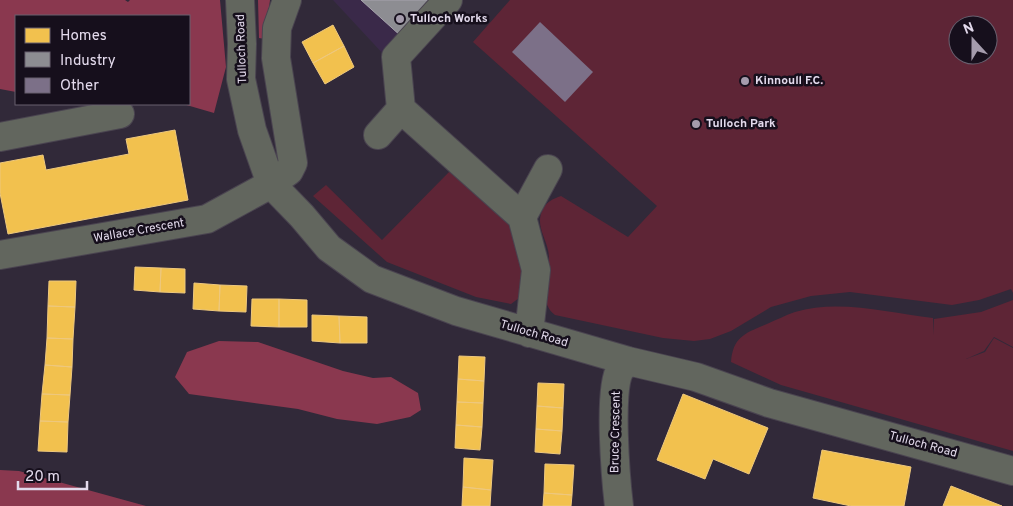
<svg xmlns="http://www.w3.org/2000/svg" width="1013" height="506" font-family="Overpass,sans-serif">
	<rect width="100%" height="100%" fill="#312939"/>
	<path fill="#3a2949" d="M333,0H435L385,56Z"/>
	<path fill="#5e2536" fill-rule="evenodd" d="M510,0H1013V293L1011,289L979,300L952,305L850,292L811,296L771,307L731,331L710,339L694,341L663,338L555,315C535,300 553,270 548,250C545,236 535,224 543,209C547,201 553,199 561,196L628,237L657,206L473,42ZM958,25H988V55H958Z
		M451,170L507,219L521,238L525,282L519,298L511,304L476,297L387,262L313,196L326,185L382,240Z
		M1013,300V347L994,337L984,351L966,359L985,352L994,338L1013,348V451L781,385L731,362C733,337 745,333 767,324C776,320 786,315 795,312C839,299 889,313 933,318L934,335V319L981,312Z"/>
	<path fill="#8a384f" d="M0,0H125L128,2L130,0H220L226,67L214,113L183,104H189V16H16V92L0,89Z
		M258,0H270L265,39L259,38Z
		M219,341L258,342L343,371L373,378L391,377L418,393L421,410L410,417L377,424L337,419L298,409L189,394L175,377L187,352Z
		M0,470L19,471L146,506H0Z"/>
	<path fill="#f2c14e" stroke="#eec87d" d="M333,25L344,46L313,63L302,42Z
		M344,46L354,67L325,84L313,63Z
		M175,130L188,200L8,234L0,193V163L43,155L46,170L129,154L126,139Z
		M135,267L161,268L160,292L134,290Z
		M161,268L185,269V293L160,292Z
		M49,281H76L75,307L48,306Z
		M194,283L220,285L219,311L193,309Z
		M220,285L247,286L246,312L219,311Z
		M252,299H279V327L251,326Z
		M279,299L307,300V327H279Z
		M48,306L75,307L73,339L47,338Z
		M312,315L339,316L340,343L312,341Z
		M339,316L367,317V343H340Z
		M47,338L73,339L72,367L45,365Z
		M459,356L485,357L484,381L458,379Z
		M45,365L72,367L70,395L42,394Z
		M458,379L484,381L483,403L457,402Z
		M538,383L564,384L563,408L537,406Z
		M42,394L70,395L68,422L40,421Z
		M683,394L768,428L749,474L713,459L705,479L657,460Z
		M457,402L483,403L482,427L456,425Z
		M537,406L563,408L562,431L536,429Z
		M40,421L68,422L67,452L38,451Z
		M456,425L482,427L480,450L455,448Z
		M536,429L562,431L560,454L535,452Z
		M822,450L911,467L904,506H851L813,498Z
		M464,458L493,460L491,490L463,487Z
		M545,464L574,465L572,495L544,493Z
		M951,486L1002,506H943Z
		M463,487L491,490L490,506H462Z
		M544,493L572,495L571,506H543Z"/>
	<path fill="#8d8d92" stroke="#a7a4ad" d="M361,0H435L402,37Z"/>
	<path fill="#7c7088" d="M540,22L593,72L565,102L512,52Z"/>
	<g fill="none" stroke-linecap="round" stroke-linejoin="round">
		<g stroke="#4a4450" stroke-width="30">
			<path id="minor" d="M240,0L242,44L241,79L252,130L271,184L302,216L329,248L372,279L456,311L628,361L696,377L769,403L1013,471
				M448,0L396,57L401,109L522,217L536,270L529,333
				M378,135L401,109
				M0,137L120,114
				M522,217L548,169
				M0,255L207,219L271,184L289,171L293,163L276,58L277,28L287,0
				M619,506C616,481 608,389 620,370C622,367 626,364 628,361"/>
		</g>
		<use href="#minor" stroke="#62665e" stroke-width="28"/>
	</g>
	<g fill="#a59cad" stroke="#160f1c" stroke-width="2">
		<circle cx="400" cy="19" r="5"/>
		<circle cx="745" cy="81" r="5"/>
		<circle cx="696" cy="124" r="5"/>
	</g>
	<g text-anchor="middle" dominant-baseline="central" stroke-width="5" stroke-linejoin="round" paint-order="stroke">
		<g font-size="12" font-weight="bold" fill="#e3daec" stroke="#160f1c" text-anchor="start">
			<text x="410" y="19">Tulloch Works</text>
			<text x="755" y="81">Kinnoull F.C.</text>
			<text x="706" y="124">Tulloch Park</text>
		</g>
		<g font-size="12" fill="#e3daec" stroke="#160f1c">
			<text transform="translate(242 49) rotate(-92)">Tulloch Road</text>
			<text transform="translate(139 231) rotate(-10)">Wallace Crescent</text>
			<text transform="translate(534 334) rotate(16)">Tulloch Road</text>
			<text transform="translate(616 432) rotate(-89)">Bruce Crescent</text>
			<text transform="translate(923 445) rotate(15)">Tulloch Road</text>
		</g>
	</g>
	<rect x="15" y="15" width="175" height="90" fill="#160f1c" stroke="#68606f"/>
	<rect x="25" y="28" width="25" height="15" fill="#f2c14e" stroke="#68606f"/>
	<text x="60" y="40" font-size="15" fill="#e3daec">Homes</text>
	<rect x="25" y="52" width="25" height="15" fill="#8d8d92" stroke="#68606f"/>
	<text x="60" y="65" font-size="15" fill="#e3daec">Industry</text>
	<rect x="25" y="78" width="25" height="15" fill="#7c7088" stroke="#68606f"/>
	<text x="60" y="90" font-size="15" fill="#e3daec">Other</text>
	<g transform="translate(973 40) rotate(339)"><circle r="24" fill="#160f1c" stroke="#68606f"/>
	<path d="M0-4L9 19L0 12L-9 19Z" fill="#a59cad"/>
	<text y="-8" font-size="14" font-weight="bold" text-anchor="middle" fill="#e3daec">N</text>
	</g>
	<path d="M18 481v8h69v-8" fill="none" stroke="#e3daec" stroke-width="2.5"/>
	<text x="25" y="481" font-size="15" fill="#e3daec" stroke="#160f1c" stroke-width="4" paint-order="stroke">20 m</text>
</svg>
